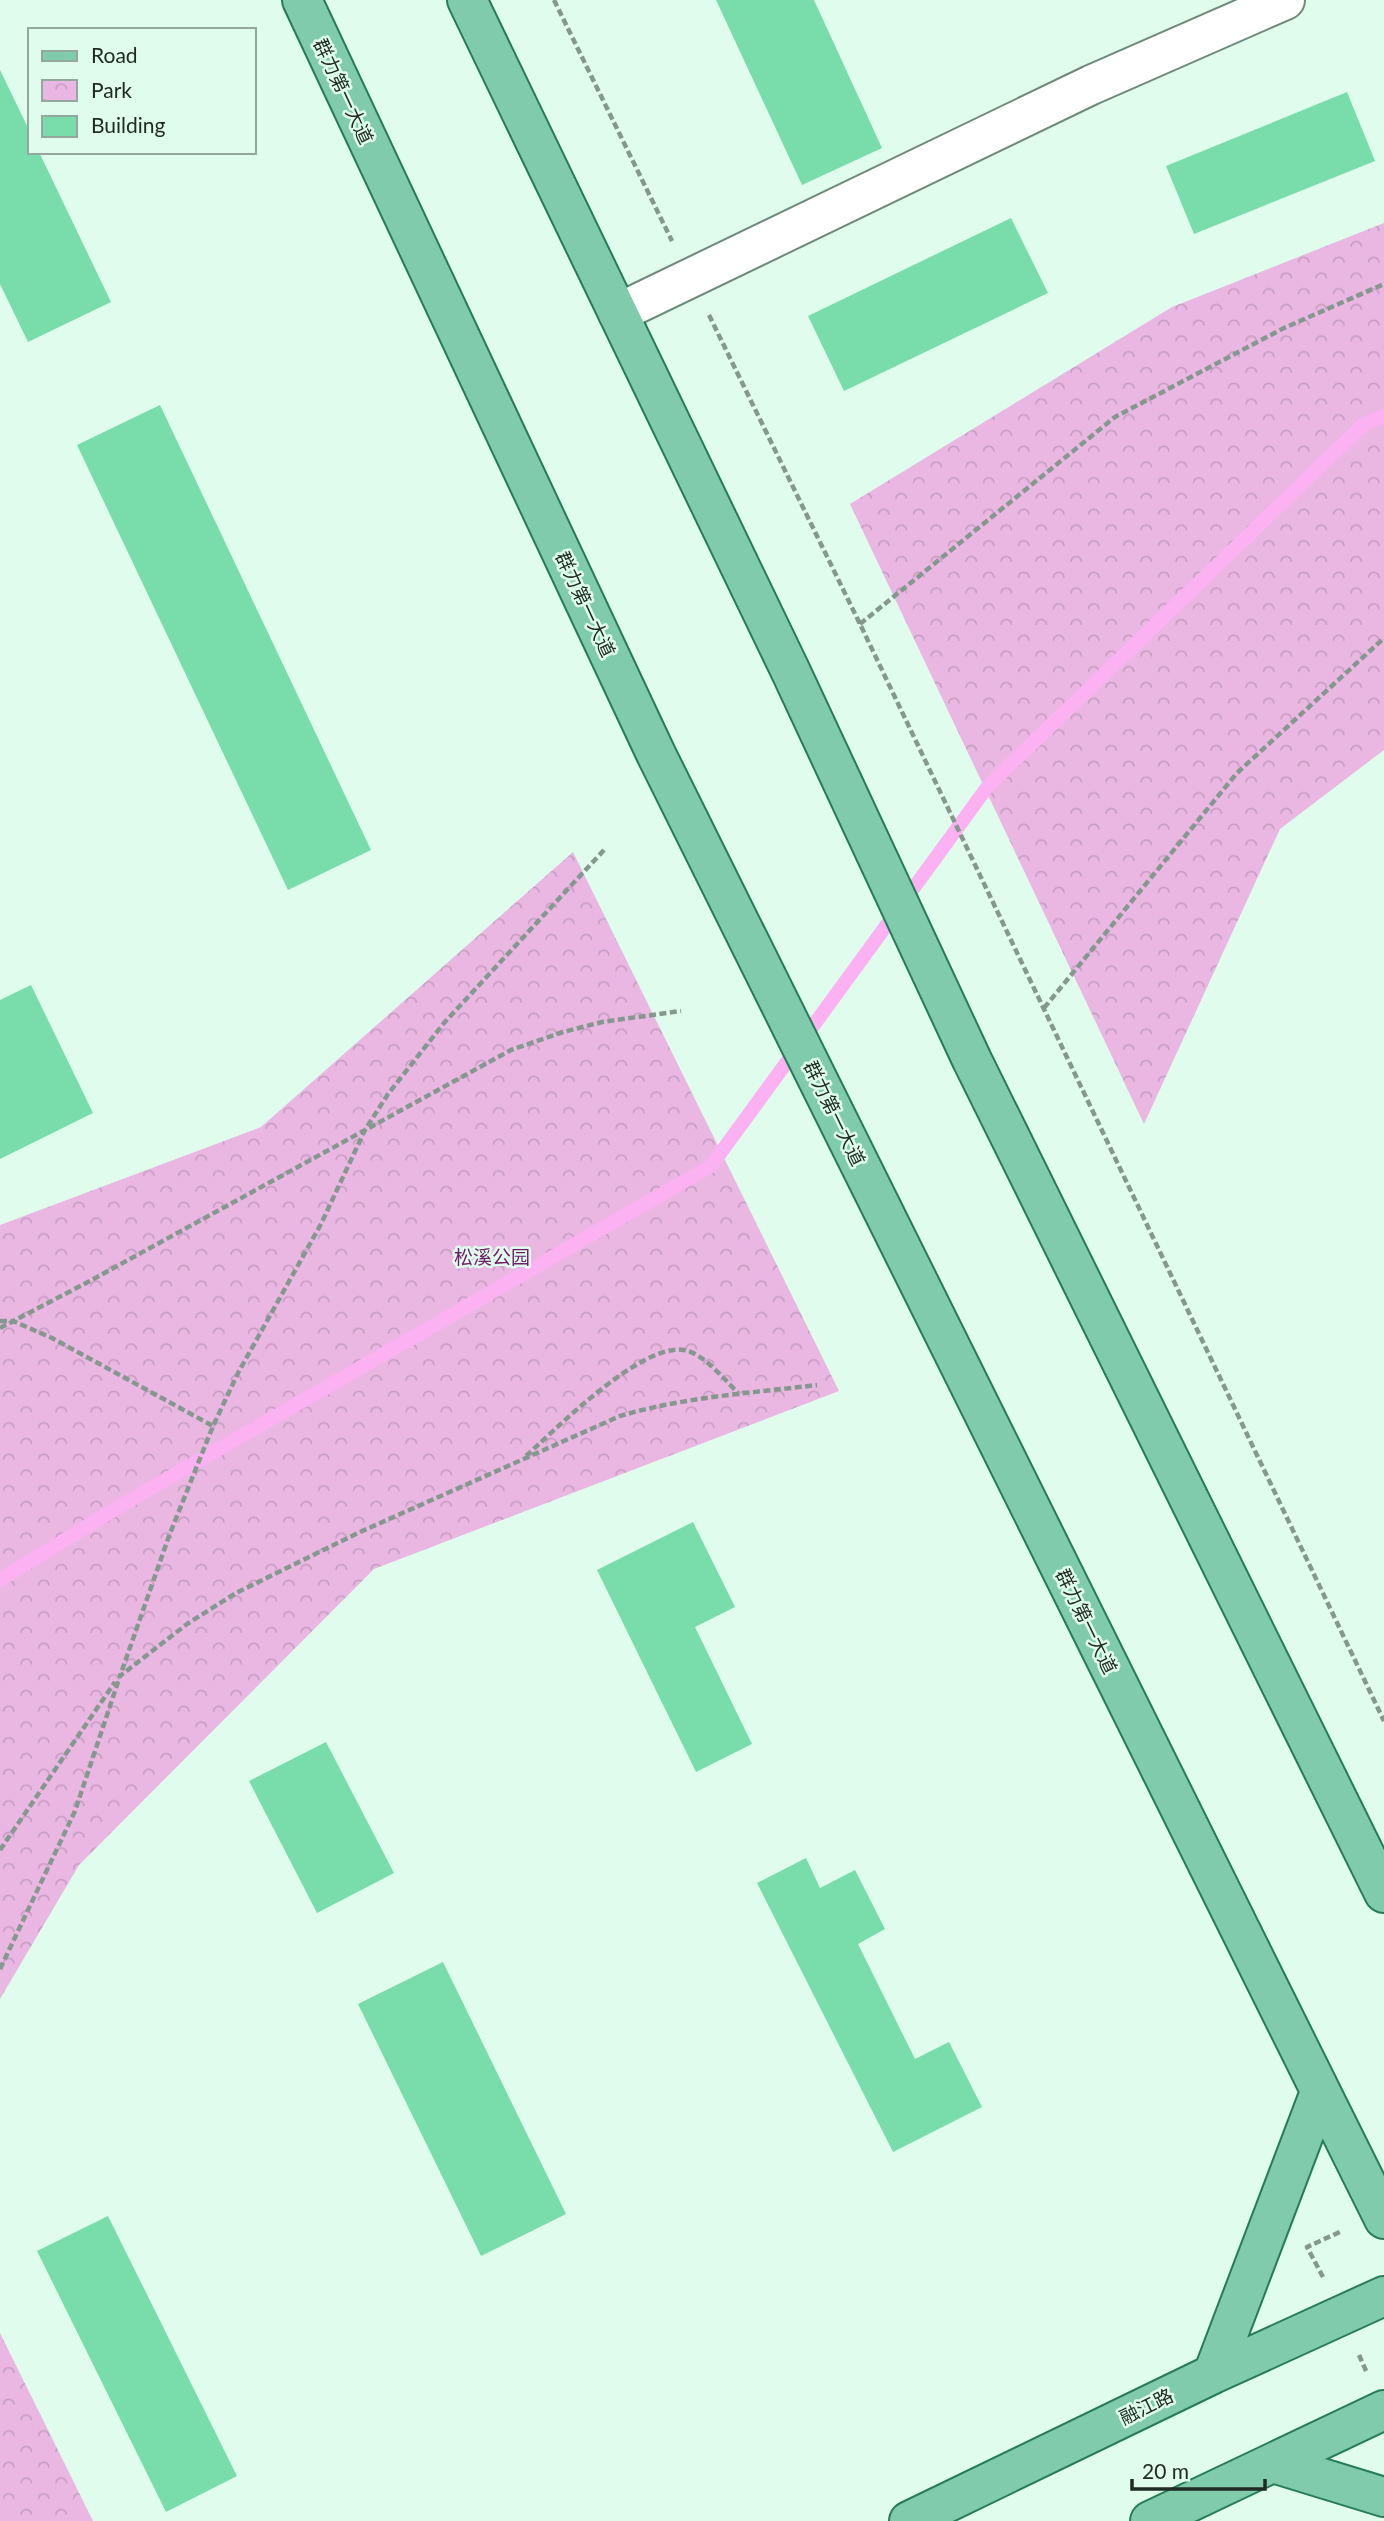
<svg xmlns="http://www.w3.org/2000/svg" width="1384" height="2521" font-family="Lato,'Noto Sans SC',sans-serif">
	<defs>
		<pattern id="park-crowns" width="20" height="18" patternUnits="userSpaceOnUse" patternTransform="scale(1.75)"><rect width="20" height="18" fill="#eab7e3"/><path d="M2 6a3 3 0 1 1 6 0M12 15a3 3 0 1 1 6 0" fill="none" stroke="#c89ec3"/></pattern>
	</defs>
	<rect width="100%" height="100%" fill="#dffcec"/>
	<path fill="url(#park-crowns)" d="M1384,223V750L1280,829L1144,1124L850,504L1172,307Z
		M573,852L839,1391L374,1569L79,1865L0,1999V1225L261,1127Z
		M0,2333L93,2521H0Z"/>
	<g fill="none" stroke-linecap="round" stroke-linejoin="round">
		<path stroke="#fcb1f2" stroke-width="14" d="M0,1580L120,1506L711,1166L988,786L1364,424L1384,416"/>
	</g>
	<path fill="#78ddab" d="M716,0H814L882,148L802,185Z
		M0,70L30,132V152H39L111,302L28,342L0,284Z
		M1347,92L1375,161L1194,234L1166,166Z
		M1011,218L1048,293L844,391L808,316Z
		M160,405L371,850L288,890L77,445Z
		M31,985L93,1113L0,1159V1000Z
		M693,1522L735,1607L695,1627L752,1744L696,1772L597,1570Z
		M326,1742L394,1873L317,1913L249,1781Z
		M806,1858L820,1888L855,1870L885,1929L858,1944L915,2059L949,2042L982,2107L893,2152L757,1883Z
		M443,1962L566,2214L481,2256L358,2004Z
		M108,2216L237,2476L166,2512L37,2251Z"/>
	<g fill="none" stroke-linecap="round" stroke-linejoin="round">
		<g stroke="#6e897a" stroke-width="42">
			<path id="minor" d="M618,313L1091,85L1285,0"/>
		</g>
		<g stroke="#267c58" stroke-width="42">
			<path id="major" d="M302,0L656,754L1384,2219
				M467,0L791,672L972,1060L1384,1893
				M1213,2374L1320,2092
				M1273,2463L1384,2497
				M909,2521L1213,2374L1384,2296
				M1150,2521L1384,2410"/>
		</g>
		<path stroke="#84988d" stroke-width="4.5" stroke-dasharray="7 3.5" stroke-linecap="butt" d="M554,0L672,241
			M709,315L860,624L1384,1721
			M860,624L1115,417L1284,328L1384,284
			M604,850L444,1023L388,1094L365,1130L321,1224L238,1373L213,1426L169,1536L120,1676L187,1624L236,1593L360,1532L620,1416C684,1397 751,1393 817,1385
			M1044,1008L1237,773L1384,638
			M0,1321H13L52,1338L213,1426
			M0,1328L88,1282L511,1050L563,1032L602,1022L681,1011
			M526,1456C557,1428 641,1343 684,1350C703,1353 725,1380 738,1393
			M0,1850L115,1682
			M0,1969L75,1811L120,1676
			M1323,2277L1307,2247L1342,2231
			M1359,2355L1367,2373"/>
		<use href="#minor" stroke="#fff" stroke-width="38"/>
		<use href="#major" stroke="#7fcbac" stroke-width="38"/>
	</g>
	<g text-anchor="middle" dominant-baseline="central" stroke-width="5" stroke-linejoin="round" paint-order="stroke">
		<g font-size="19" fill="#202b25" stroke="#dffcec">
			<text transform="translate(344 91) rotate(65)">群力第一大道</text>
			<text transform="translate(586 604) rotate(65)">群力第一大道</text>
			<text transform="translate(835 1113) rotate(64)">群力第一大道</text>
			<text transform="translate(1087 1621) rotate(64)">群力第一大道</text>
			<text transform="translate(1146 2406) rotate(-26)">融江路</text>
		</g>
		<g font-size="19" fill="#711d6b" stroke="#dffcec">
			<text x="492" y="1256">松溪公园</text>
		</g>
	</g>
	<rect x="28" y="28" width="228" height="126" fill="#dffcec" stroke="#93a89c" stroke-width="2"/>
	<rect x="42" y="51" width="35" height="10" fill="#7fcbac" stroke="#93a89c" stroke-width="2"/>
	<text x="91" y="63" font-size="21" fill="#202b25">Road</text>
	<rect x="42" y="80" width="35" height="21" fill="url(#park-crowns)" stroke="#93a89c" stroke-width="2"/>
	<text x="91" y="98" font-size="21" fill="#202b25">Park</text>
	<rect x="42" y="116" width="35" height="21" fill="#78ddab" stroke="#93a89c" stroke-width="2"/>
	<text x="91" y="133" font-size="21" fill="#202b25">Building</text>
	<path d="M1132 2479v10h133v-10" fill="none" stroke="#202b25" stroke-width="3.5"/>
	<text x="1142" y="2479" font-size="21" fill="#202b25" stroke="#dffcec" stroke-width="5" paint-order="stroke">20 m</text>
</svg>
